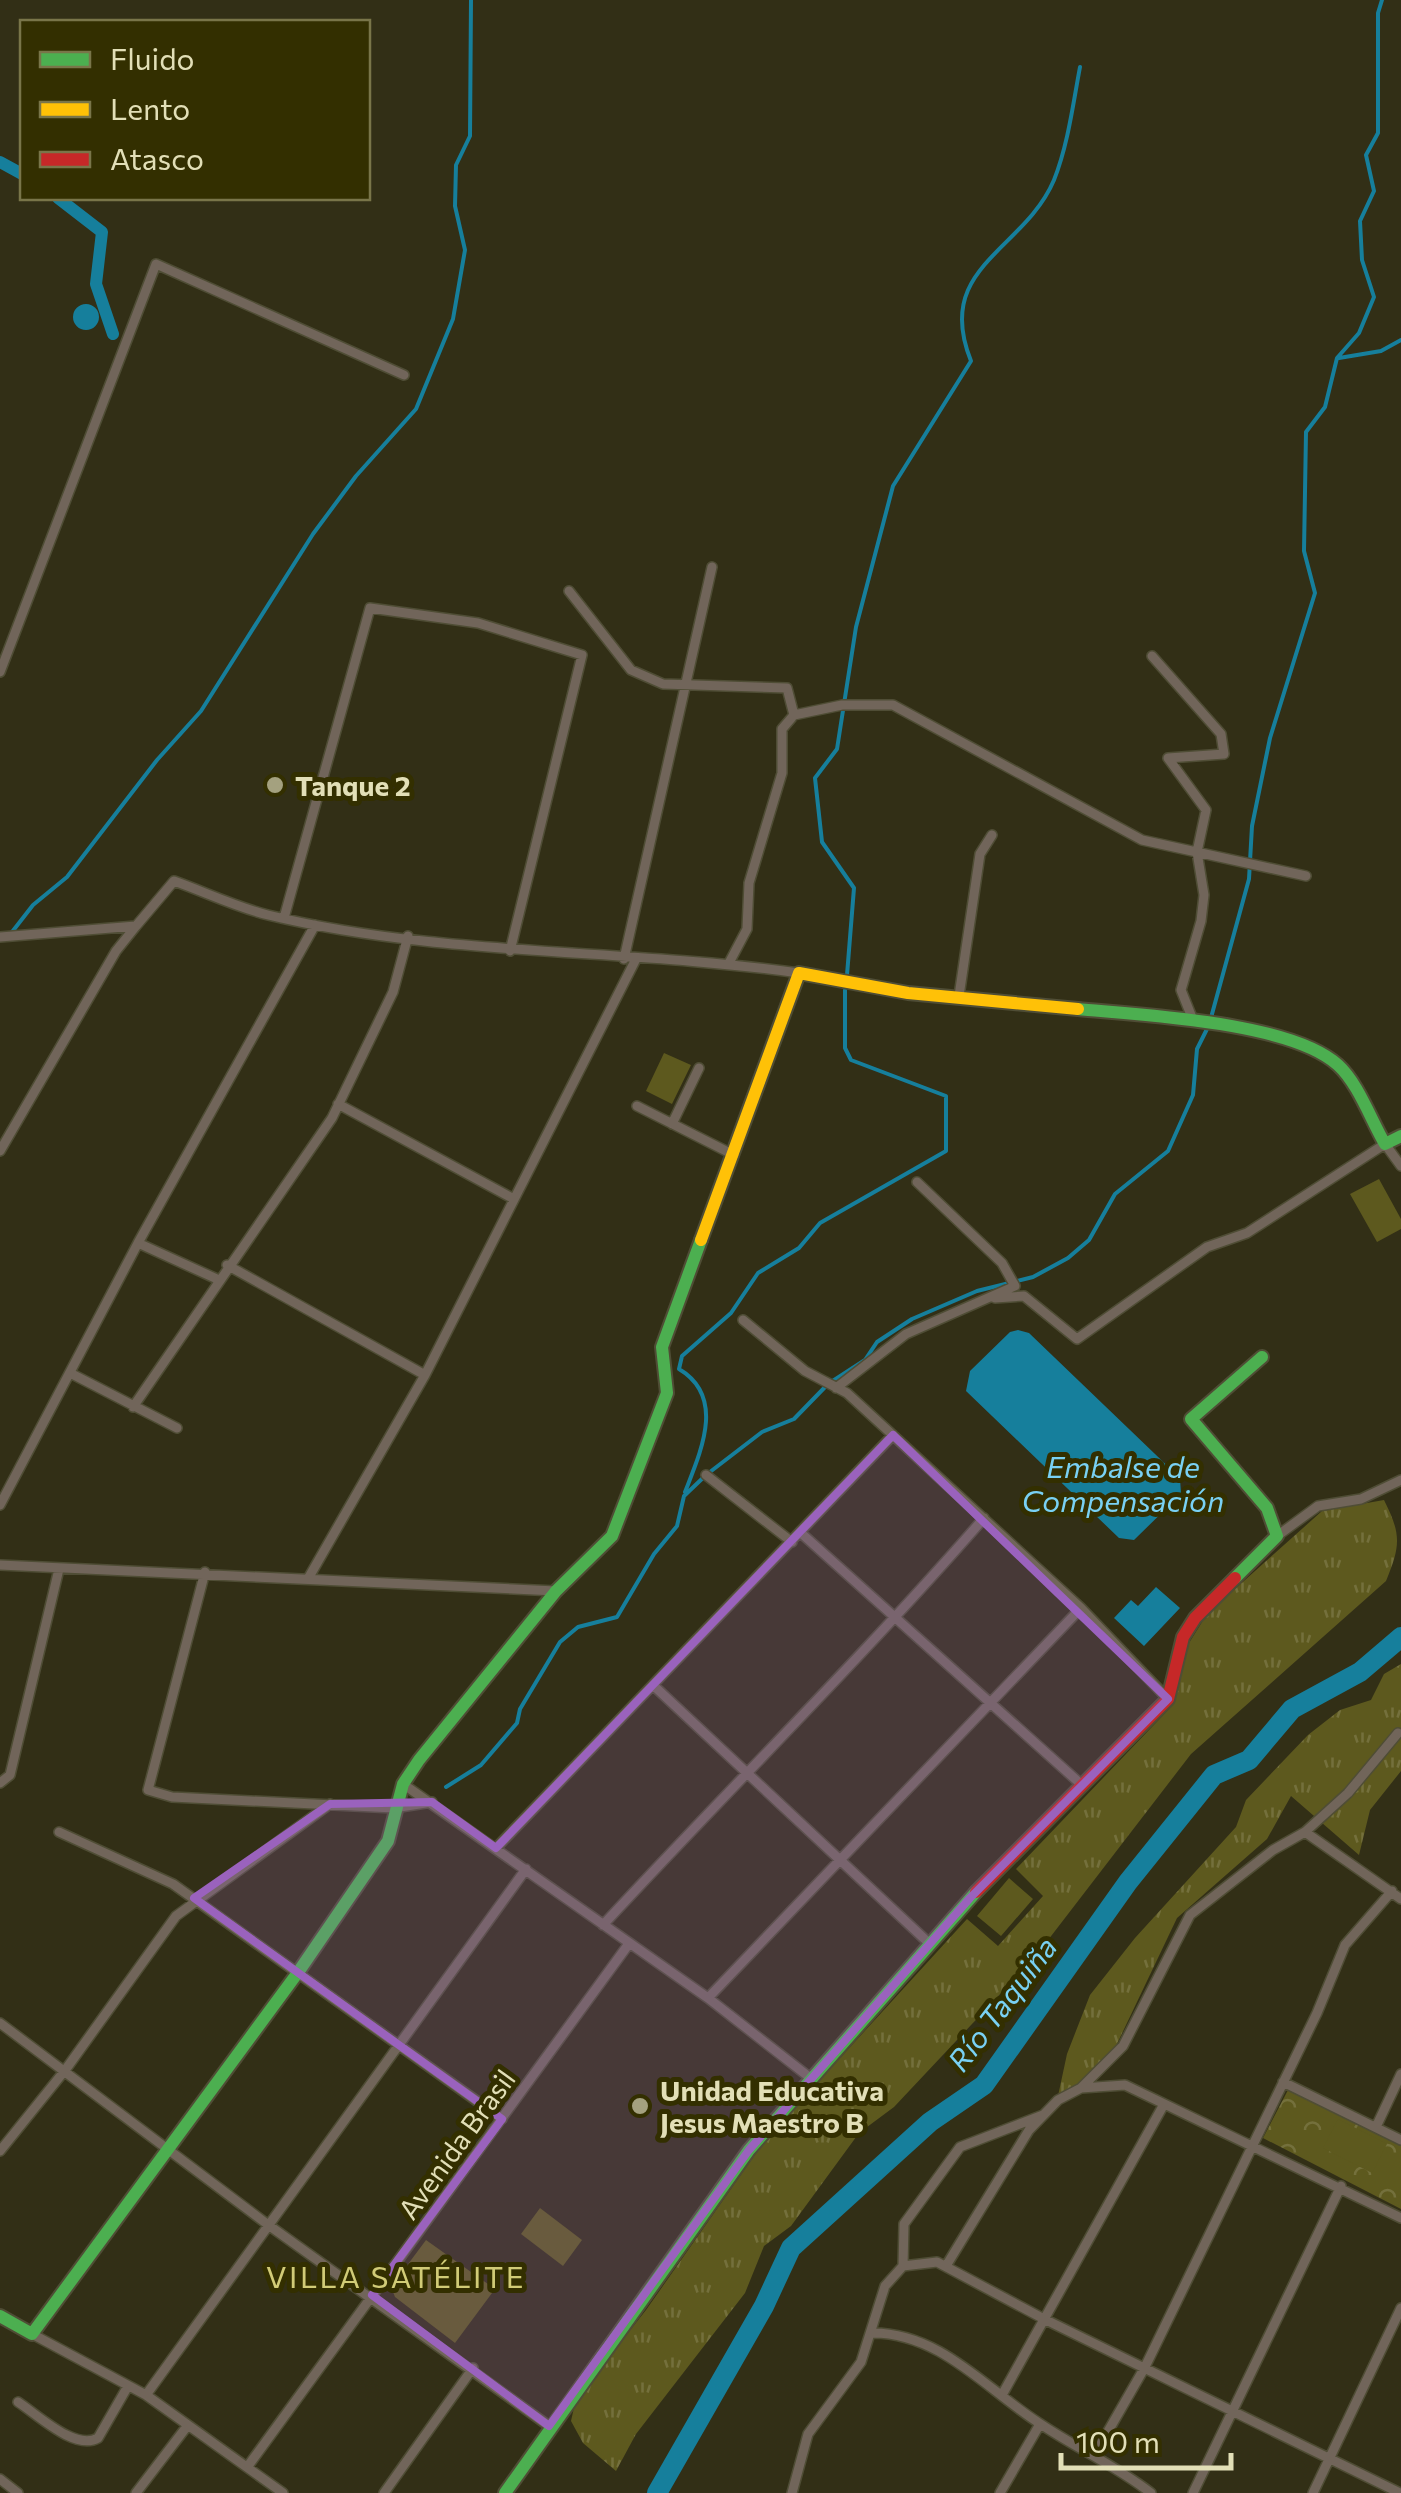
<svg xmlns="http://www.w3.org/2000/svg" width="1401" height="2493" font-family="Commissioner,sans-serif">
	<defs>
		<pattern id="grass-tufts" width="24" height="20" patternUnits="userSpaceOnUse" patternTransform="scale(2.5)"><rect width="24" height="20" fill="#5d591e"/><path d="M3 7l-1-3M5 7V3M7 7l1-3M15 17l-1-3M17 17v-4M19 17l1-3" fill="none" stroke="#74703c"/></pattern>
		<pattern id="park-crowns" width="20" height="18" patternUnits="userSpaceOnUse" patternTransform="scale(2.5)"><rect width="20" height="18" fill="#5d591e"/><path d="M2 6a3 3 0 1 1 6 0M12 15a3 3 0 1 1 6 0" fill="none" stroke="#74703c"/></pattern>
	</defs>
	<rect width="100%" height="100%" fill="#322f16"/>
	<path fill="url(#grass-tufts)" d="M1384,1500C1401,1534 1401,1545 1386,1581L1191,1754L1035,1957L894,2107L859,2133L791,2226L764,2246L745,2293L636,2434L616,2471L583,2443L571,2421L576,2399L646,2310L766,2139L967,1919L998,1946L1043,1896L1016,1869L1169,1709L1184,1651L1207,1614L1322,1511Z
		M1401,1664V1771L1370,1810L1359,1855L1291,1796L1267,1839L1177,1918L1116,2046L1076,2087L1058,2096L1067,2054L1090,1995L1135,1938L1236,1827L1246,1800L1308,1735L1340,1710L1371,1700L1384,1674Z"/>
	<path fill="url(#park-crowns)" d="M1288,2090L1401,2146V2209L1263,2138Z"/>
	<path fill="#5d591e" d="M664,1053L691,1065L672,1104L646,1091Z
		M1379,1179L1401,1219V1229L1377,1242L1350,1194Z
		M1009,1878L1033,1899L1001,1936L977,1916Z
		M1338,2119L1387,2144L1372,2173L1323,2148Z
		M540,2208L582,2240L563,2266L521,2234Z
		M426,2240L495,2289L455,2343L395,2297L391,2287Z"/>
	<path fill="#167f9c" d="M73 317a13 13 0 1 1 26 0a13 13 0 1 1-26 0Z
		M1018,1330L1029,1333L1180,1478L1181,1494L1134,1540L1119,1538L966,1391L970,1371L1010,1332Z
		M1156,1587L1180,1608L1144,1646L1114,1618L1131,1600L1138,1606Z"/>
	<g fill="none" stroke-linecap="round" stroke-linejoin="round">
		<path stroke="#167f9c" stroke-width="4" d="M1339,358L1381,351L1401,340
			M12,932L33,905L67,877L157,760L201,711L313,534L356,476L416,409L453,319L465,250L455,206L456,165L470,136L471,0
			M847,975L854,888L822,842L815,778L837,749L856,627L893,486L971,361C933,267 1024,251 1054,180C1068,145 1073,104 1080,67
			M685,1492C701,1451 726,1397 679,1369L682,1356L731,1313L758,1273L799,1248L820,1223L946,1151V1096L851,1060L845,1048V990
			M446,1787L481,1765L517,1723L520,1709L560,1642L578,1627L617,1617L654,1554L677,1526L684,1496L706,1475L762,1432L794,1419L828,1384L865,1360L877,1342L912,1319L977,1291L1033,1277L1068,1258L1089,1240L1115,1194L1168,1151L1193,1095L1197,1049L1209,1025L1249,879L1252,826L1270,738L1315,593L1304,551L1306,432L1325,407L1337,358L1359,333L1374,297L1362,260L1360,221L1374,191L1366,155L1378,133V13L1382,0"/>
		<path stroke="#167f9c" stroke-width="12" d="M0,162L22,174
			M58,198L102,232L96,284L113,334"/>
		<path stroke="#167f9c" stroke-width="20" d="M657,2493L764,2306L791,2248L930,2122L984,2085L1128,1882L1214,1775L1249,1760L1292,1709L1360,1672L1401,1637"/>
		<g stroke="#4f4d35" stroke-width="12">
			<path id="street" d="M569,591L631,670L663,684L787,688L794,715L842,705H893L1142,840L1306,876
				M1152,656L1221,734L1224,754L1168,758L1206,810L1197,852L1204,895L1201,921L1181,990L1193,1020
				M0,672L156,264L404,375
				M284,918L370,608L478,623L582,655L510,951
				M136,926L174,881C205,892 236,907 268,915C441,957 623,948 799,973
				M0,937L136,926L116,951L0,1151
				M624,959L712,567
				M729,963L747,929L749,883L782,773V729L794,715
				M959,996L980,854L992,835
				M338,1104L514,1199
				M637,1106L734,1155
				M672,1124L699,1068
				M138,1243L217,1279
				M227,1265L425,1375
				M995,1298L1024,1296L1077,1339L1207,1247L1247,1233L1385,1144L1401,1166
				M743,1320L805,1371L847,1393L1081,1608L1168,1699
				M70,1373L177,1428
				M836,1388L906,1334L1015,1286L1002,1263L917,1182
				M133,1407L332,1118L393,992L408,936
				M706,1475L792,1542
				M0,1505L138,1243L315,925
				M801,1533L1083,1786
				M1277,1536L1318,1506L1361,1499L1401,1480
				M0,1565L556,1591
				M205,1572L148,1790L172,1797L394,1808L432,1802
				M309,1577L425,1375L636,959
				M654,1686L931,1945
				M0,1783L10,1775L59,1569
				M403,1784L708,1998L813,2080
				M59,1832L173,1884L502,2119
				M1305,1832L1401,1899
				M496,1848L893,1435
				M603,1925C729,1789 862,1658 984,1518
				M708,1998L1081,1608
				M0,2023L267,2224L549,2426
				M1283,2082L1401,2140
				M1081,2088L1125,2085L1401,2218
				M1376,2127L1401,2074
				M0,2151L66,2069L176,1916L330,1804
				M903,2266L904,2224L960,2147L1043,2115
				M946,2266L1029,2130L1058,2100L1081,2088L1123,2046L1190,1915L1273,1850L1305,1832L1348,1793L1398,1733
				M873,2333C940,2333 986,2389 1039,2423C1076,2448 1115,2465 1151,2493
				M32,2334L146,2395L283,2493
				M146,2395L526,1869
				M1002,2395L1163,2106
				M18,2402C38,2415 75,2451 98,2438L128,2386
				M1095,2454L1145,2367L1317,2013L1345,1945L1392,1891
				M248,2466L628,1945
				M0,2479L18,2493
				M136,2493L188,2425
				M384,2493L473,2368
				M792,2493L808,2434L861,2362L885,2286L903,2266L937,2262L1046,2320L1400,2493
				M1000,2493L1040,2424
				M1193,2493L1341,2186
				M1313,2493L1401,2308"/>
		</g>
		<g stroke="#4f4d35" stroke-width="16">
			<path id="fast" d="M1078,1009C1143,1015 1291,1022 1338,1065C1358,1083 1371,1120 1385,1144L1401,1136
				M1235,1578L1277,1536L1267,1508L1191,1419L1262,1357
				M0,2316L32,2334L299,1971L388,1841L403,1784L419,1760L556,1591L612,1536L667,1393L662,1347L701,1240
				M505,2493L749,2150L976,1892"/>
		</g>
		<g stroke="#4f4d35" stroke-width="16">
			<path id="slow" d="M701,1240L799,973L908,993L1078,1009"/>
		</g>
		<g stroke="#4f4d35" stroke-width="16">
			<path id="jam" d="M976,1892L1168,1699L1183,1637L1195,1618L1235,1578"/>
		</g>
		<use href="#street" stroke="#71655a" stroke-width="9"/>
		<use href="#fast" stroke="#4caf50" stroke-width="12"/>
		<use href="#slow" stroke="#ffc107" stroke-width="12"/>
		<use href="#jam" stroke="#c62828" stroke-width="12"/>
	</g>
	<path fill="#9a62bd" fill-opacity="0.2" stroke="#9a62bd" stroke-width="8" stroke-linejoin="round" d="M893,1435L1168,1699L970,1898L749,2150L549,2426L372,2295L502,2119L194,1898L330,1804L432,1802L496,1848Z"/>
	<g fill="#a4a17f" stroke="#332f00" stroke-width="4">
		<circle cx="275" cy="785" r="10"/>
		<circle cx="640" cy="2106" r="10"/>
	</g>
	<g text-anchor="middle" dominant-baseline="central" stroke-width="10" stroke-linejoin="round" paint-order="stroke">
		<g font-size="28" font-weight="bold" fill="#e2dfb7" stroke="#332f00" text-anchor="start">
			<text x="295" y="785">Tanque 2</text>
			<text x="660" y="2090">Unidad Educativa<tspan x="660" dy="32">Jesus Maestro B</tspan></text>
		</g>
		<g font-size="28" fill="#e2dfb7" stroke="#332f00">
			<text transform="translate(456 2144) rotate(-54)">Avenida Brasil</text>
		</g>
		<g font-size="30" font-style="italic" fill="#79d1f3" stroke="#332f00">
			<text x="1123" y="1465">Embalse de<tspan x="1123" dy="34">Compensación</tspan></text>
			<text transform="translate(1001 2003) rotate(-53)">Río Taquiña</text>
		</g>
		<g font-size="30" letter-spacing="2.5" fill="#d1cb77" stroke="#332f00">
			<text x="396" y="2275">VILLA SATÉLITE</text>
		</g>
	</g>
	<rect x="20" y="20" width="350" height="180" fill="#332f00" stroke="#797549" stroke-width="2.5"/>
	<rect x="40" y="52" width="50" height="15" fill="#4caf50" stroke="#797549" stroke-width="2.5"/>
	<text x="110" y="70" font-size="30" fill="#e2dfb7">Fluido</text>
	<rect x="40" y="102" width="50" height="15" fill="#ffc107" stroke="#797549" stroke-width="2.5"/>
	<text x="110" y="120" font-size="30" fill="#e2dfb7">Lento</text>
	<rect x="40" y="152" width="50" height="15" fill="#c62828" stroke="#797549" stroke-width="2.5"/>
	<text x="110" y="170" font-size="30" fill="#e2dfb7">Atasco</text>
	<path d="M1061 2453v15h170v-15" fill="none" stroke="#e2dfb7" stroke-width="5"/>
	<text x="1076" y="2453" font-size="30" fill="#e2dfb7" stroke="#332f00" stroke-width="8" paint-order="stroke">100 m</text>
</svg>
